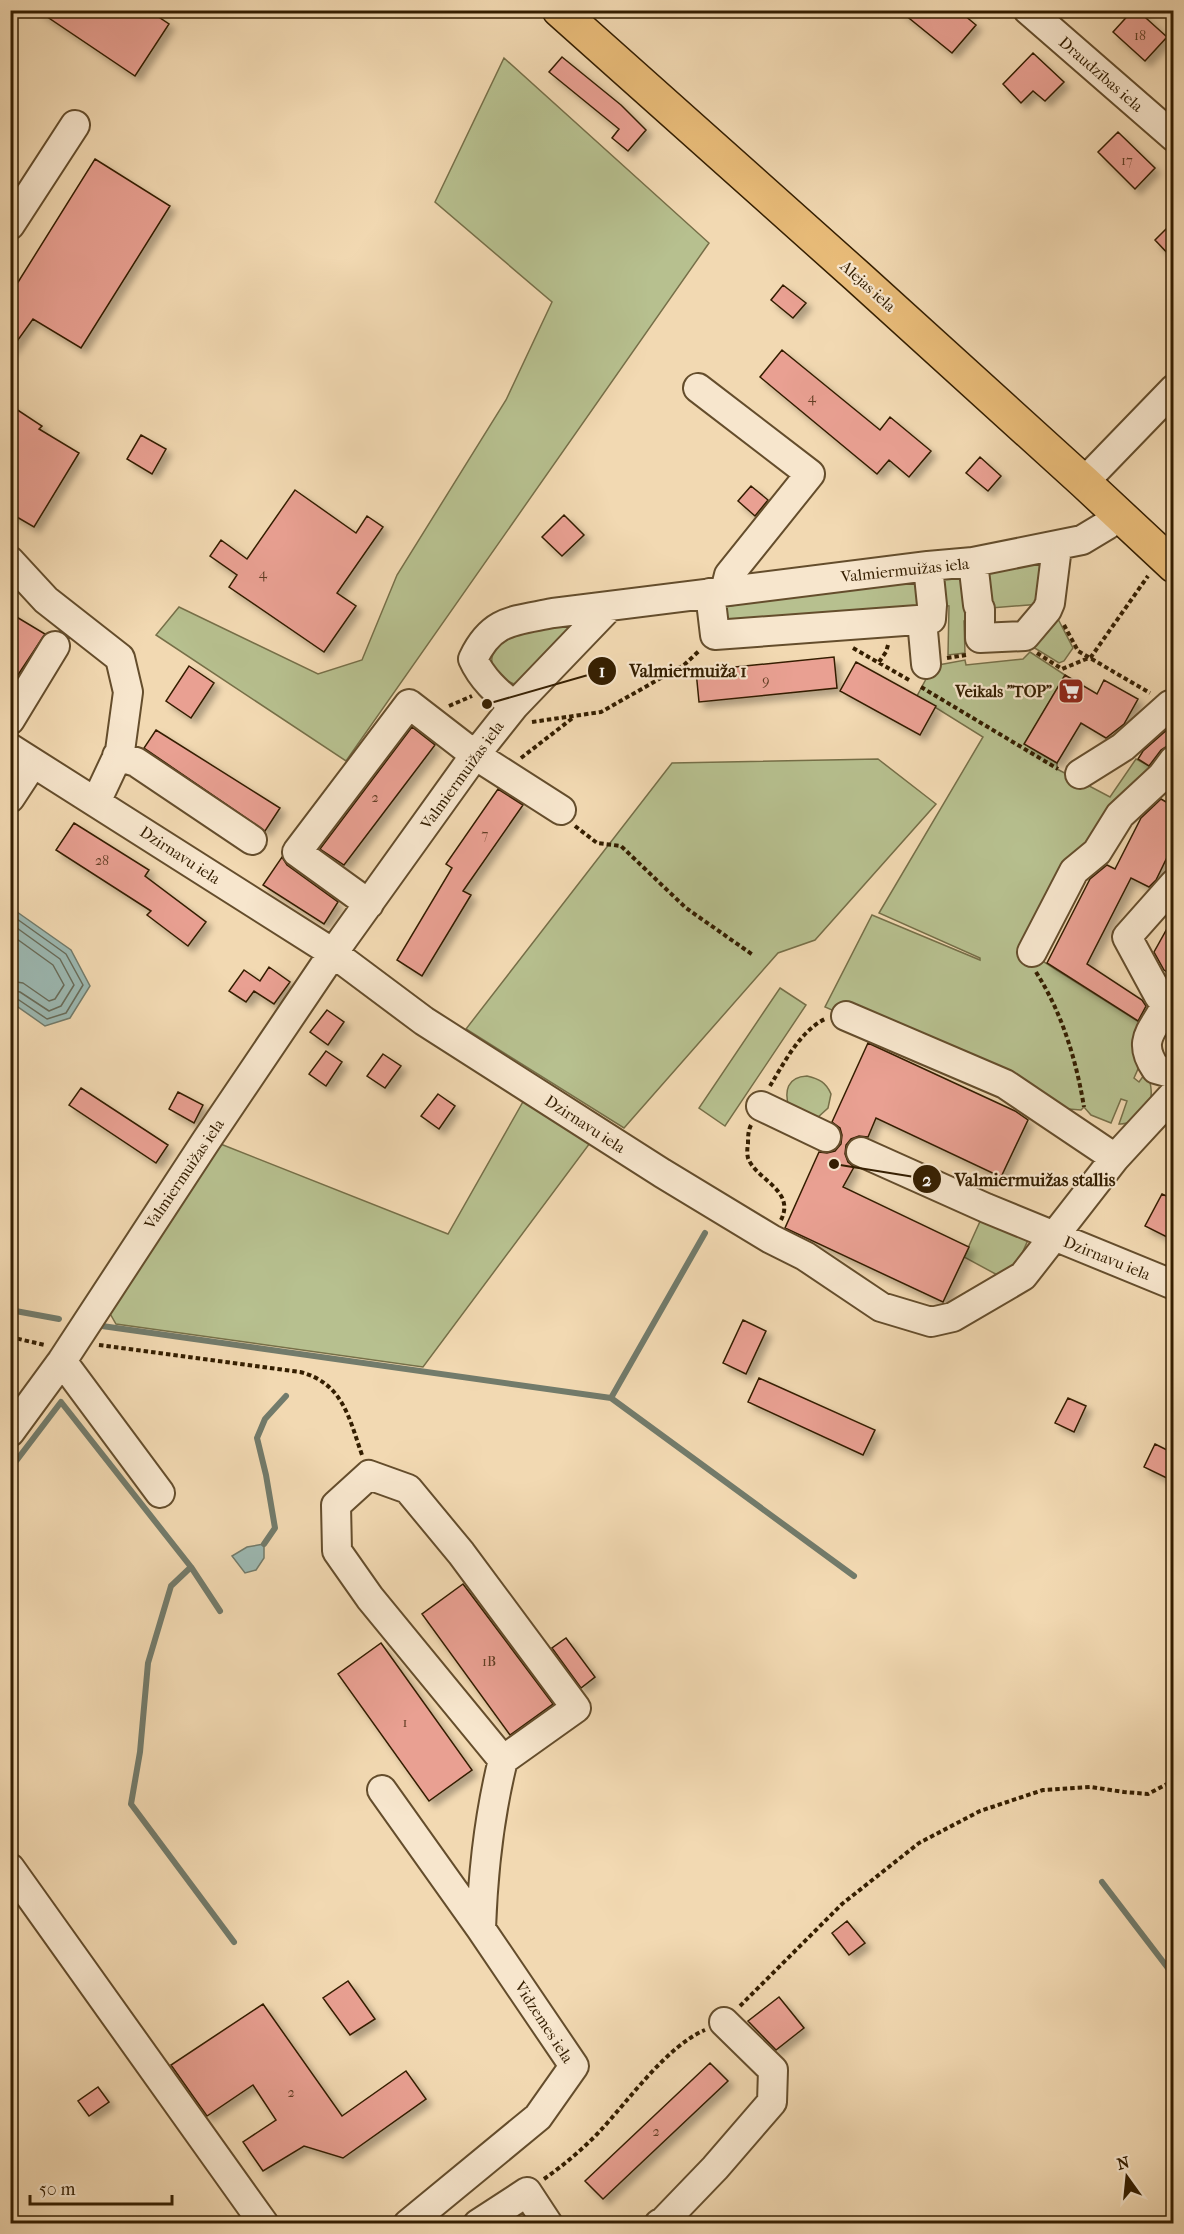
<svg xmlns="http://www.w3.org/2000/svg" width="1184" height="2234" font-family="'IM FELL French Canon',serif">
	<defs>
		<filter id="shadow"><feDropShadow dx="5.5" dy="5.5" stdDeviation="3" flood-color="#0004"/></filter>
	</defs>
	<rect width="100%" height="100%" fill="#f2d9b2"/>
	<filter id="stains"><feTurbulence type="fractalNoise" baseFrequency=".00333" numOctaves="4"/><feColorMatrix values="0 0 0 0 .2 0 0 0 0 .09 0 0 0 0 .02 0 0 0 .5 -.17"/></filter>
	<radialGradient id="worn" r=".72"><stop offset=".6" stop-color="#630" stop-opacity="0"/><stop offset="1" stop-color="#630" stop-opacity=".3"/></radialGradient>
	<path fill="#b7c08f" stroke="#766f48" stroke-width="1.5" d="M504,58L709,243L346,761L156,635L179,607L318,674L362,660L397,575L506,400L552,302L435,202Z
		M1041,561V604L991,608L982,574Z
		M961,571L970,617L964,621L965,653L948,655L949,606L939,605L943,582L946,574Z
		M923,576L922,611L733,632L719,608L815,591Z
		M1057,617L1073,648L1064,661L1059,663L1033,647Z
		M571,623L574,629L526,677L514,684C504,680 494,676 492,664C487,634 551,626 571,623Z
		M1030,652L1065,675L1025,744L1057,763V769L1110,797L1136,759L1155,769L1025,950L1147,1027L1144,1063L1138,1069L1134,1078L1139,1082L1147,1071C1150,1081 1153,1092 1150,1102C1147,1112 1130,1125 1119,1124L1127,1101L1121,1099L1111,1123L1091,1115L1084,1107L1081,1110L1056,1108L825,1007L872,915L980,960V958L879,913L983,737L917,696L933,666L965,660L966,665L1023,659Z
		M878,759L936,804L815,940L778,953L624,1128L466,1029L672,763Z
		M780,988L806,1005L725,1126L699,1108Z
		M807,1076C819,1079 826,1082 831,1094L828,1108L816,1119L789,1108C784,1091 787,1077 807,1076Z
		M524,1100L590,1143L423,1367L116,1324L108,1310L218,1143L448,1234Z
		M982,1217L1028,1240L1015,1269L1003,1278L964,1257Z"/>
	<path fill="#9cb9b3" stroke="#727b6b" stroke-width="1.5" d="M10,907L71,950L90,986L70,1018L45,1026L11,1002Z
		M264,1544V1558L256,1570L245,1573L232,1556L247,1547Z"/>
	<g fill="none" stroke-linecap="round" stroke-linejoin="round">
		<path stroke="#686c5a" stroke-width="1.5" d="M10,914L66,954L83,985L66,1013L47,1019L16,998L10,997
			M10,923L60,959L74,985L61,1006L49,1011L20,992L10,990
			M10,934L53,965L64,985L55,999L49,1001L23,983L10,981"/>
		<path stroke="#727b6b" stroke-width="6" d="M10,1310L59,1319
			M102,1326L611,1398L854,1576
			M611,1398L705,1233
			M10,1469L61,1402L191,1567L220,1611
			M264,1544L275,1528L266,1475L257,1438L265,1419L286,1396
			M191,1567L171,1586L148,1663L140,1752L131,1804L234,1942
			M1102,1882L1174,1976"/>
	</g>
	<path fill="#e9a092" stroke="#341e00" stroke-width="1.5" filter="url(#shadow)" d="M37,10H148L169,24L135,76Z
		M899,10H958L976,25L952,53Z
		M1133,10H1137L1167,37L1145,61L1113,32Z
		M1033,53L1064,82L1045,101L1033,91L1021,103L1003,84Z
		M562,57L621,105L646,130L628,151L612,138L619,129L549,72Z
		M1118,132L1155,168L1135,189L1098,152Z
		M95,159L170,206L81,348L33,319L10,351V295Z
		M1173,222V259L1155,240Z
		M783,285L806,303L793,318L771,300Z
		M782,350L880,430L890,417L931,451L909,477L889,460L877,474L760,377Z
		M10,405L42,426L39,429L79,453L34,527L10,513Z
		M141,435L166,449L152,474L127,459Z
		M980,457L1001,476L988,491L966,473Z
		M751,486L768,500L755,516L738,501Z
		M295,490L356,533L367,516L383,527L337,593L356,606L324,652L229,587L237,575L210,556L221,540L247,559Z
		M564,515L584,535L562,556L542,537Z
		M10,613L45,634L10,687Z
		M834,657L837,688L699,702L696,671Z
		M856,662L936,706L920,735L840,691Z
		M189,666L214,683L191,718L166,701Z
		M1065,675L1097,694L1104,680L1138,699L1124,724L1106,738L1081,723L1057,763L1024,744Z
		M412,727L435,745L344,865L320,849Z
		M1169,728L1173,731V739L1170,744L1161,750L1149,766L1138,759L1143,751Z
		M156,730L280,808L265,831L144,748Z
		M498,789L523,805L463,891L471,895L422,976L397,960L452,868L446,864Z
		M1161,799L1173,806V845L1156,880L1149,887L1131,878L1087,964L1142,1000L1146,1006L1138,1021L1047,963L1090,879L1107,865L1115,869L1141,818Z
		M74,823L149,870L145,876L206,922L188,946L147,915L151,911L56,850Z
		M282,857L287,865L338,902L324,924L263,885Z
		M1173,918V976L1164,970L1154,952Z
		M269,967L290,982L274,1004L254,991L246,1002L229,991L244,970L260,981Z
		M327,1010L344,1022L328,1045L310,1032Z
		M868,1043L1015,1111L1028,1120L1001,1177L876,1118L868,1137L859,1136L851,1139L846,1145L845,1154L848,1162L854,1167L843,1187L969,1247L943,1302L785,1228L819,1152L827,1153L835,1151L841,1144L842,1135L840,1128L832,1122Z
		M326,1051L342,1062L326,1086L309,1074Z
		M383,1054L401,1066L385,1088L367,1076Z
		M81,1088L168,1145L156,1163L69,1105Z
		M178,1092L203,1105L194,1123L169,1109Z
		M438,1094L455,1106L439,1129L421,1116Z
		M1162,1194L1173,1199V1240L1145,1226Z
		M743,1320L766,1331L746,1374L723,1363Z
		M759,1378L875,1430L863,1455L748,1402Z
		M1068,1398L1086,1406L1074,1432L1055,1423Z
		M1155,1444L1173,1453V1481L1144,1467Z
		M463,1584L553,1704L510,1735L422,1614Z
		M566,1638L595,1677L581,1688L552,1648Z
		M381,1643L472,1770L429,1801L338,1674Z
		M847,1921L865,1943L849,1955L832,1933Z
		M348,1981L375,2019L350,2035L323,1998Z
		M779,1997L804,2028L776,2050L748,2021Z
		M263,2004L342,2116L406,2071L426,2099L343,2158L304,2146L263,2171L243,2142L276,2120L253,2085L207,2116L171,2065Z
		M710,2063L728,2081L603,2199L585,2181Z
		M98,2087L109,2102L89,2116L78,2101Z"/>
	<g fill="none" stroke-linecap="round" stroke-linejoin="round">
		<g stroke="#644d2c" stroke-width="32">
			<path id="minor" d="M1028,10L1174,137
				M10,225L75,125
				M698,388L810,474L729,575L725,591
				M1084,482L1174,389
				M10,561L46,600L120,658L128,692L120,751L96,802
				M973,562L978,605L980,609V638L1025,636L1047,610L1050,603L1057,547
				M710,593L715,635L931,619L932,605L928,566
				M922,620L926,664
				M514,706C497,692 482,679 473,659C492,619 514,621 553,613L928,566L973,562L1082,540L1107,525L1117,514
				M10,720L55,646
				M10,748L333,953L424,1021L662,1173L771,1239L805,1256L881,1307L931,1322L953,1317L1023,1276L1115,1158L1174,1094
				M117,756L136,762L252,840
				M1080,774L1123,747L1170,705L1174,706
				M10,798L33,763
				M1174,884L1127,937L1159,996L1174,998
				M369,904L297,852L409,704L475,755L561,810
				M1032,952L1074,871L1097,852L1120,815L1162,776L1174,760
				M1168,998C1160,1027 1133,1036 1156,1069L1174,1074
				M846,1016L1005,1084L1115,1158
				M761,1106L826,1137
				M861,1152L986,1208L1174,1285
				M62,1361L160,1493
				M10,1432L62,1361L206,1141L333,953L475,755L514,706L609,607
				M382,1790L481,1929L574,2066L538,2117L408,2224
				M10,1868L264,2224
				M481,1929C483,1871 489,1816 503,1760L370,1598L337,1551L336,1505L369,1475L408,1489L461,1553L576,1708L503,1760
				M478,2224L527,2192L548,2224
				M659,2224L664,2221L715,2168L772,2102L773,2070L724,2022"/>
		</g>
		<g stroke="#341e00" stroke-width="36">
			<path id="major" d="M559,10L857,276L1084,482L1174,566"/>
		</g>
		<path stroke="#341e00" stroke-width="4" stroke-dasharray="4.5 3" stroke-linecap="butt" d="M1064,625L1078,651L1150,693
			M853,648L909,680
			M1037,653L1062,669L1091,657L1148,576
			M947,658L966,655
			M879,662L886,652L888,645
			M921,687L1058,769
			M449,706L472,696
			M532,722L601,712L684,665L700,650
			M521,758L574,717
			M575,826L597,843L621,846L686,908L753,955
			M1036,972C1062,1013 1076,1059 1084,1107
			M770,1086C784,1063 800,1031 825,1019
			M751,1125C748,1131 748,1137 748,1144C747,1149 747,1154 748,1158C756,1180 796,1190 781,1220
			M10,1337L45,1345
			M99,1345L300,1372C343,1383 349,1418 362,1455
			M740,2006L842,1904L919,1843L980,1811L1043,1790L1091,1787L1124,1792L1148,1794L1169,1783L1174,1777
			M544,2179C564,2165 583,2149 600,2131C628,2101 668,2045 705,2030"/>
		<use href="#minor" stroke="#f7e6cd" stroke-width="28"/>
		<use href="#major" stroke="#e9bc79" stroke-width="33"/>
	</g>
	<defs>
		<g id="supermarket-square" transform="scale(1.35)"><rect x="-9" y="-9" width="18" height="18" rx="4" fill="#8f2418" stroke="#f7e6cd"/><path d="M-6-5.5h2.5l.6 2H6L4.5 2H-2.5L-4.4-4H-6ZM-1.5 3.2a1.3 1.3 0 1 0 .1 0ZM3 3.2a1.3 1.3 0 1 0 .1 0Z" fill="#fff"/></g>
	</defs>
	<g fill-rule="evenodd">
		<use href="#supermarket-square" x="1071" y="691"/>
	</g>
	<g text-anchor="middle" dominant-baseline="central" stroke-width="4.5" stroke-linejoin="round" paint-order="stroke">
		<g font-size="14" fill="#613e24">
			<text x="1140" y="35">18</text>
			<text x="1127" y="160">17</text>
			<text x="812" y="397">4</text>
			<text x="263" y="573">4</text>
			<text x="766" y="680">9</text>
			<text x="375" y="797">2</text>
			<text x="485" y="834">7</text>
			<text x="102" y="860">28</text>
			<text x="489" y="1661">1B</text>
			<text x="405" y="1722">1</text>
			<text x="291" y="2092">2</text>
			<text x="656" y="2131">2</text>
		</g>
		<g font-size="16" fill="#341e00" stroke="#f7e6cd">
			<text transform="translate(1101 74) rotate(41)">Draudzības iela</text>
			<text transform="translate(868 286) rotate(42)">Alejas iela</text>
			<text transform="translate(905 570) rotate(-6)">Valmiermuižas iela</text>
			<text transform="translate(462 775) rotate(-54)">Valmiermuižas iela</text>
			<text transform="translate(180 855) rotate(33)">Dzirnavu iela</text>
			<text transform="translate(585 1124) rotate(33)">Dzirnavu iela</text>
			<text transform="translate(184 1174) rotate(-56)">Valmiermuižas iela</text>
			<text transform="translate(1107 1258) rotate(22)">Dzirnavu iela</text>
			<text transform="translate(544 2022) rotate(57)">Vidzemes iela</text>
		</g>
		<g font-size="16" font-weight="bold" fill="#341e00" stroke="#f7e6cd" text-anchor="end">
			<text x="1052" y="691">Veikals "TOP"</text>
		</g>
	</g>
	<path fill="none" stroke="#341e00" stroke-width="2" d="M487 704L602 671M834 1164L927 1179"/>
	<g fill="#341e00" stroke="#f7e6cd" stroke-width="2">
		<circle cx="487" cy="704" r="6"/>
		<circle cx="834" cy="1164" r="6"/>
		<circle cx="602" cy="671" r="15"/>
		<circle cx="927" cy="1179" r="15"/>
	</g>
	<g font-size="18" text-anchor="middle" font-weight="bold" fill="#fff">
		<text x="602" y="677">1</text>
		<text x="927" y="1186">2</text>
	</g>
	<g font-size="18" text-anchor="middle" font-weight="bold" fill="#341e00" stroke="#f7e6cd" stroke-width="4.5" stroke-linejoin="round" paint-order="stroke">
		<text x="688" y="677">Valmiermuiža 1</text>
		<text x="1035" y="1186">Valmiermuižas stallis</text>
	</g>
	<rect width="1184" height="2234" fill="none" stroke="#f2d9b2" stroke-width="36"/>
	<rect x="12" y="12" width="1160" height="2210" fill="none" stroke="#341e00" stroke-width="3"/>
	<rect x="18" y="18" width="1148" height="2198" fill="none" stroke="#341e00" stroke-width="1.5"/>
	<g transform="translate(1127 2177) rotate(345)" stroke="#f7e6cd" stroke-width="4.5" paint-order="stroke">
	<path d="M0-4.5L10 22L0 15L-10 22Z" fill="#341e00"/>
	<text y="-9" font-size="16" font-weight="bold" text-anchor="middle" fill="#341e00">N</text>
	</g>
	<path d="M30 2195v9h142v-9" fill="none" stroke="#341e00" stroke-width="3"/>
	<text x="39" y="2195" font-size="18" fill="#341e00" stroke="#f7e6cd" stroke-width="4.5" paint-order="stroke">50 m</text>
	<rect width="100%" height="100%" filter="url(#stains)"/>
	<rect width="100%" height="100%" fill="url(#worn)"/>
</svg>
